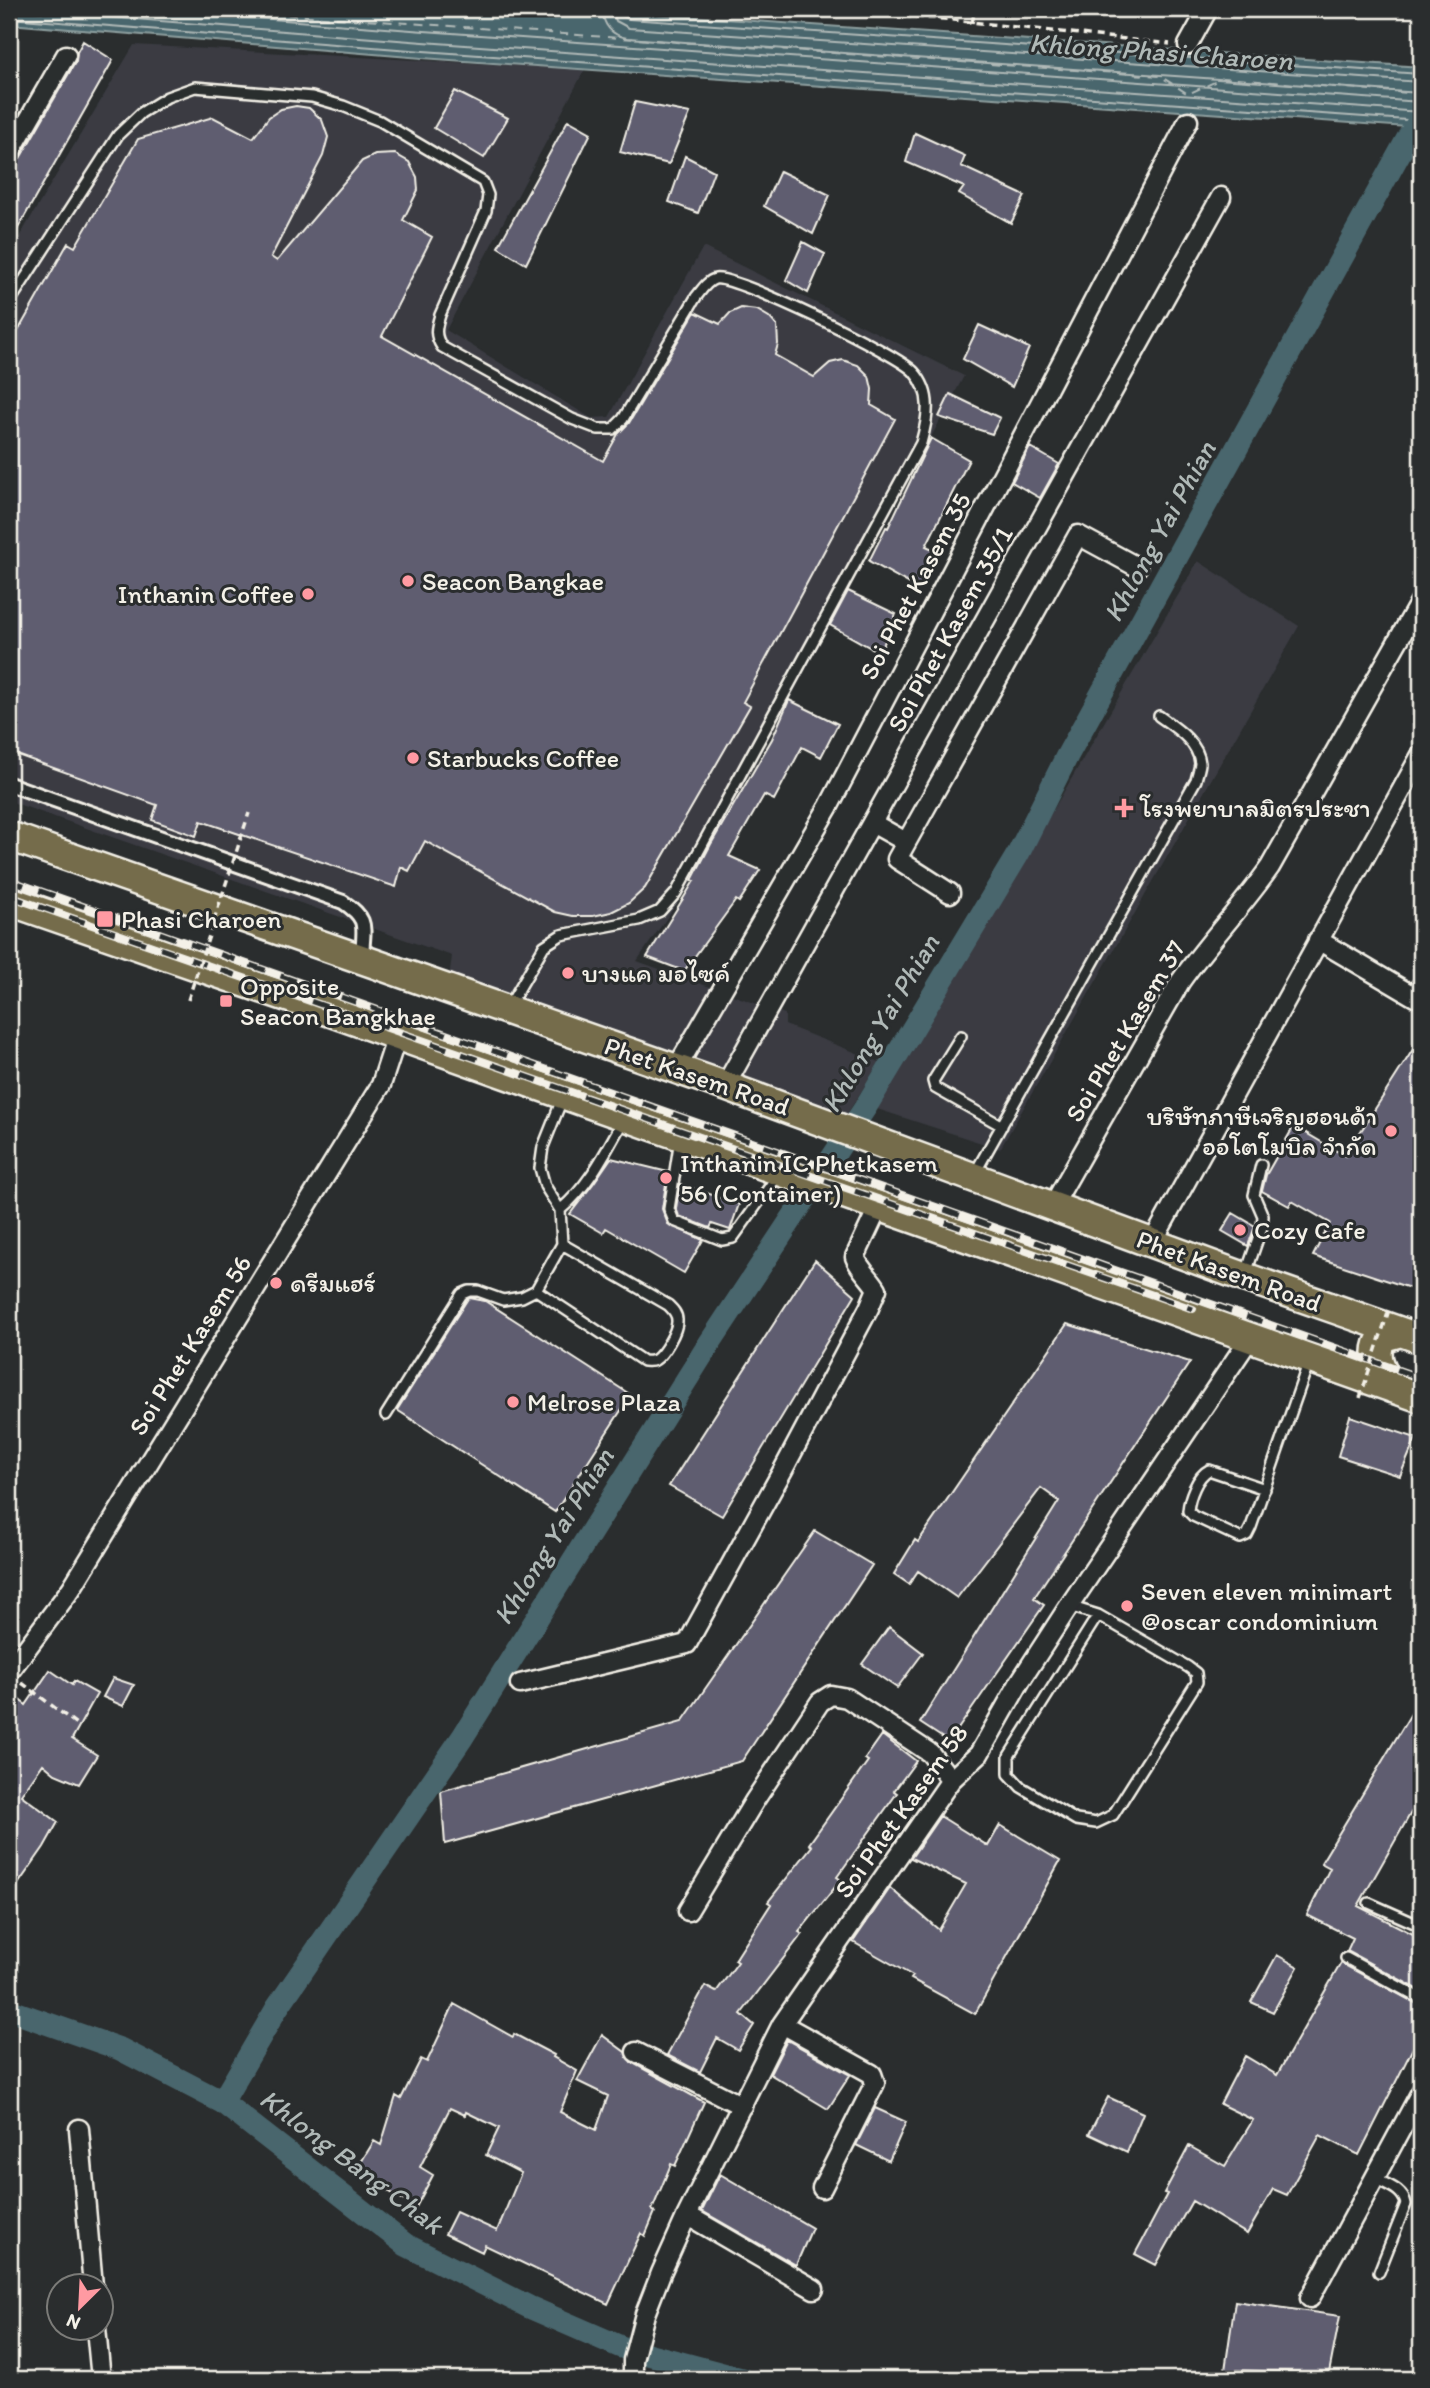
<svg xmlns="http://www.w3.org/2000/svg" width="1430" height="2388" font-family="Itim,'Playpen Sans Thai',sans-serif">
	<rect width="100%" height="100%" fill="#2a2d2e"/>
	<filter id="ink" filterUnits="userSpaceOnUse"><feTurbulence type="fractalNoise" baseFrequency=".0143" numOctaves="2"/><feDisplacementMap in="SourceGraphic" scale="14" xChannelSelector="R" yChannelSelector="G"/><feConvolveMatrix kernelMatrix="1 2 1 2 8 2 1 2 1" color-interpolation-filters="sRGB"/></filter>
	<g filter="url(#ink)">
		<path fill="#3a3b42" d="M134,45L585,69L446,330L591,418L609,417L703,247L964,376L689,886L637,961L785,1014V1025L880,1062L845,1117L449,978L452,956L9,801V254Z
			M1198,561L1299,626L1000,1149L874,1108L948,991Z"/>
		<path fill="#49666d" stroke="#8d9e9e" stroke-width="2" d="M9,9H579L1421,67V128L422,58L9,24Z"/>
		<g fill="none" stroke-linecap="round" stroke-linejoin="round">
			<path stroke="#b0b9b7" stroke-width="2" d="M9,9L423,42L1421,112
				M143,9L424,31L1421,102
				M602,9C603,25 611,35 627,38L1421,93
				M612,9L616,21L629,28L1421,82
				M621,9L623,16L629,19L1421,74
				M9,18L423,51L1421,121"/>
			<path stroke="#49666d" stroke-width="23" d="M9,2010L120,2049L222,2102L406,2245L529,2307L621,2347L742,2379
				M222,2102L277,2008L462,1738L709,1344L865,1108L1018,854L1067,756L1409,136L1421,119"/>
			<path stroke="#b0b9b7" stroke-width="2" stroke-dasharray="9 7" stroke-linecap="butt" d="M208,9L1160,76L1188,94L1223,78L1421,94"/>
		</g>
		<path fill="#5e5d6f" stroke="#f4f1e8" stroke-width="2" d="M83,41L113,60L9,244V166L19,160L76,61L77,52Z
			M455,91L508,118L484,158L434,128Z
			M635,102L690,113L669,164L620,152Z
			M296,106L309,108L322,120L328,137L323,156L271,257L277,261L362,161L375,155L395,154L409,162L417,177L418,190L403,220L432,237L382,336L603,461L618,434L629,423L695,312L720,324L730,313L741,308L757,310L769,317L777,326L778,344L775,355L814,377L830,363L843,360L858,365L869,376L872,389L871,405L895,419L743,702L750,706L645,888L629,903L611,912L593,916H573L555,912L425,841L409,871L401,867L396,887L201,821L196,836L152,820L157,805L9,752V347L68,243L75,247L138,139L213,117L253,138L269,117L281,109Z
			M568,120L591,133L526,264L498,247Z
			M915,133L965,156L961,166L1025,196L1011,223L959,194L964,187L906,162Z
			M685,156L714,171L698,213L669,202Z
			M780,171L830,195L813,234L764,206Z
			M803,242L825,254L808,293L786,280Z
			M979,325L1029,348L1012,387L963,359Z
			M950,394L1000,418L992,434L939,417Z
			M931,438L969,460L926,546L935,550L919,589L869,561L886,527L888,528Z
			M1030,447L1059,464L1040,498L1012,482Z
			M848,591L896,614L880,653L830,625Z
			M789,700L838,724L821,757L802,747L774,800L764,795L729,856L760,870L739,902L736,900L684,971L647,957L694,881L692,880L711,844L772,739Z
			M1421,1037V1268L1410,1288L1313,1256L1330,1223L1292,1201L1289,1206L1262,1191L1266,1175L1294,1126L1345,1156Z
			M611,1158L668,1172L662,1209L668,1224L703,1240L684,1273L606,1228L603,1233L570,1214L593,1184Z
			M680,1184L739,1204L730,1230L712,1224L710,1228L679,1216L676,1208Z
			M1233,1213L1255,1226L1248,1246L1222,1231Z
			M815,1260L855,1295L722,1516L669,1486Z
			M470,1298L485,1301L631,1395L555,1512L397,1410L467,1300Z
			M1067,1324L1190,1362L1034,1598L1044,1605L949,1742L920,1723L1059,1501L1041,1488L957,1598L918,1571L909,1584L894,1574L915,1540L918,1542Z
			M1350,1416L1416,1438L1400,1476L1338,1456Z
			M815,1531L872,1565L742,1761L445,1844L441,1791L682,1722Z
			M889,1627L923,1653L897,1688L862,1664Z
			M50,1670L72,1685L74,1681L97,1694L72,1739L97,1755L79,1784L55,1774L43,1764L21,1795L58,1822L44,1847L9,1897V1692L26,1705Z
			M113,1678L134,1685L123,1706L103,1697Z
			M1421,1697V1795L1358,1906L1421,1938V1991L1347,1951L1353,1938L1307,1915L1330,1868L1321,1863Z
			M882,1735L916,1761L894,1791L897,1793L837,1877L841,1880L799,1932L802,1934L741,2014L754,2025L738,2050L717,2038L700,2072L667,2055L705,1986L716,1992L738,1962L735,1960L771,1904L768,1902L812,1846L809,1844L868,1761L865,1759Z
			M940,1816L988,1846L1000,1825L1060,1861L975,2014L911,1979L913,1976L853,1942L890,1888L939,1930L966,1884L911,1858Z
			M1277,1955L1298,1967L1273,2012L1251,2002Z
			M1341,1963L1421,2006V2032L1359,2155L1320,2135L1287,2195L1273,2189L1247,2234L1192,2201L1156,2265L1135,2254L1167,2194L1164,2193L1189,2146L1225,2166L1253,2120L1220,2104L1245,2056L1277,2075Z
			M454,2004L513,2037L514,2034L554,2055L553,2057L577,2071L560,2112L596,2130L608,2096L577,2081L602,2035L625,2052L631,2062L704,2102L675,2166L671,2164L652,2210L655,2212L645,2236L641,2233L608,2304L485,2245L482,2252L445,2234L456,2212L497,2231L521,2173L486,2155L499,2128L466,2112L465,2115L450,2108L420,2167L433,2175L416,2207L355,2172L374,2141L381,2145L396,2096L401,2099L421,2059L427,2062Z
			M787,2040L850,2075L828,2109L770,2074Z
			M1108,2097L1143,2113L1127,2152L1089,2134Z
			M875,2108L906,2122L889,2161L856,2145Z
			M720,2174L812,2228L796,2265L702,2211Z
			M1235,2301L1340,2316L1329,2373L1225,2370Z"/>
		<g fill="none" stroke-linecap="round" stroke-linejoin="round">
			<g stroke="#f4f1e8" stroke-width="14">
				<path id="service" d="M9,303L118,135L141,113L167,97L195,87L312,97L343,106L380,121L483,182L488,195L486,211L440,315C436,328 434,335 442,347L572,419L598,429H613L623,419L696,297C701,291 707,281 715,279C733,274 900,355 914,372C933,393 928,418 921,443L676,893L660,911L639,920L561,935L544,946L508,1008
					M961,1036L933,1081L935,1088L1002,1126
					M680,1139L669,1209L674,1221L722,1240L733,1238L778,1175
					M975,1173L1196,780C1197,775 1200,767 1200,763C1198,741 1174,727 1159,716
					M560,1210C589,1186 605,1153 623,1121
					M1246,1273L1262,1227L1263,1216L1254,1195L1261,1165
					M536,1290L643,1361C648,1361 650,1362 655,1360C664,1354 678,1330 677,1320C677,1313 672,1309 668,1305L562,1244
					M386,1415L462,1294L469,1291H478L503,1300L522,1297L536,1290L562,1244L560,1210L545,1186L540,1168L543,1147L563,1097
					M1265,1489L1209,1470C1197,1476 1189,1498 1188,1511L1193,1516L1240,1538L1247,1535L1251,1527L1309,1361
					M1069,1606L1098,1615L1188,1667L1196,1673L1197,1682L1113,1815L1096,1823L1076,1820L1021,1787L1009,1774V1756L1098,1615
					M1369,1903L1421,1926
					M1346,1958L1421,1999
					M1374,2178C1387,2185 1403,2189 1406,2204L1379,2272"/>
			</g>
			<g stroke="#f4f1e8" stroke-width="18">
				<path id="pedestrian" d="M9,784L343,902C370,920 363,927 362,957"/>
			</g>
			<g stroke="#f4f1e8" stroke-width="23">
				<path id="minor" d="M1188,45L1208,9
					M9,154L66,55
					M872,823L906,842
					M950,893L897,859L1078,535L1137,567
					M1318,940L1415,997L1421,986
					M676,1069L829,806L1188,121
					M725,1086L1221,197
					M1052,1207L1180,982C1208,942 1242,907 1270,867L1421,600
					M1152,1243L1421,755
					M9,1672L71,1589L381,1085L397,1036
					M520,1684L687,1644L783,1470L869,1308L877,1289C870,1277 860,1270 855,1257L879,1206
					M688,1911L755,1800L820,1702L831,1695L847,1698L930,1753L951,1780
					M782,2024L872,2074L875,2083L822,2188
					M636,2052L742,2106
					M79,2129L93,2286
					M687,2215L814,2289
					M1310,2298L1421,2092
					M96,2328L101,2379
					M633,2379V2360L645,2314L661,2273L687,2215L782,2024L951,1780L979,1754L1021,1680L1069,1606L1250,1338"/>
			</g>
			<g stroke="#f4f1e8" stroke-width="33">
				<path id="primary" d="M9,836L725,1086L1244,1277L1421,1339
					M9,901L322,1009L1421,1398
					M1392,1388C1383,1372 1370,1354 1383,1337L1401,1332"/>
			</g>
			<path stroke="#f4f1e8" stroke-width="3.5" stroke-dasharray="7 5" stroke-linecap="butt" d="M796,9L944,19L1170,44
				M972,23L975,9
				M22,1683L79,1726"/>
			<use href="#service" stroke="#2a2d2e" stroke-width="9"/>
			<use href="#pedestrian" stroke="#2a2d2e" stroke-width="12"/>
			<use href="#minor" stroke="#2a2d2e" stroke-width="18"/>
			<use href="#primary" stroke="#746c4b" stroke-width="28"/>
			<g stroke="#f4f1e8" stroke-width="8">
				<path id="rail" d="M9,880L1421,1378
					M9,896L1193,1309"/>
			</g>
			<use href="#rail" stroke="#2a2d2e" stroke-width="5" stroke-dasharray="16" stroke-linecap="butt"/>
			<path stroke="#f4f1e8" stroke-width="3.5" stroke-dasharray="7 5" stroke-linecap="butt" d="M188,1000L249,813
				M1360,1398L1390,1307"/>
		</g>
	</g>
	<g fill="#ff9aa2" stroke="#2a2d2e" stroke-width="2.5">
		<circle cx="408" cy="581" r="7"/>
		<circle cx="308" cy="594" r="7"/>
		<circle cx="413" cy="758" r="7"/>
		<path d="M1120.5 797.5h7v7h7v7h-7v7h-7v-7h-7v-7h7z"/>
		<rect x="96" y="910" width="18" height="18" rx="3.5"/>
		<circle cx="568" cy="973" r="7"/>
		<rect x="219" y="994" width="14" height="14" rx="3.5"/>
		<circle cx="1391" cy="1131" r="7"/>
		<circle cx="666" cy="1178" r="7"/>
		<circle cx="1240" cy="1230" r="7"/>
		<circle cx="276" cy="1283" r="7"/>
		<circle cx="513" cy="1402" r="7"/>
		<circle cx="1127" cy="1606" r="7"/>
	</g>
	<g text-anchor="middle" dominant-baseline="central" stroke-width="6" stroke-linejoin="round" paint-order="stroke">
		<g font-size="26" fill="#f4f1e8" stroke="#2a2d2e" text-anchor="start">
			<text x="422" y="581">Seacon Bangkae</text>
			<text x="294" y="594" text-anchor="end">Inthanin Coffee</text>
			<text x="427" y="758">Starbucks Coffee</text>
			<text x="1140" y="808">โรงพยาบาลมิตรประชา</text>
			<text x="121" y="919">Phasi Charoen</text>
			<text x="582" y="973">บางแค มอไซค์</text>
			<text x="240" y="986">Opposite<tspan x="240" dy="30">Seacon Bangkhae</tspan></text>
			<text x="1377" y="1116" text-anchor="end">บริษัทภาษีเจริญฮอนด้า<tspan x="1377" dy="30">ออโตโมบิล จำกัด</tspan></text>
			<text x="680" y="1163">Inthanin IC Phetkasem<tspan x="680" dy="30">56 (Container)</tspan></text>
			<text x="1254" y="1230">Cozy Cafe</text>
			<text x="290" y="1283">ดรีมแฮร์</text>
			<text x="527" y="1402">Melrose Plaza</text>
			<text x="1141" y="1591">Seven eleven minimart<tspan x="1141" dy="30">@oscar condominium</tspan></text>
		</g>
		<g font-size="26" fill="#f4f1e8" stroke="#2a2d2e">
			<text transform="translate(915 586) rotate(-62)">Soi Phet Kasem 35</text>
			<text transform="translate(950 629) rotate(-61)">Soi Phet Kasem 35/1</text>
			<text transform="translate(1125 1031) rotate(-59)">Soi Phet Kasem 37</text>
			<text transform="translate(697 1076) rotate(19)">Phet Kasem Road</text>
			<text transform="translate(1229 1271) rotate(20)">Phet Kasem Road</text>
			<text transform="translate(190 1345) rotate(-58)">Soi Phet Kasem 56</text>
			<text transform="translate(901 1811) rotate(-54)">Soi Phet Kasem 58</text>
		</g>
		<g font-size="28" font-style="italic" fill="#b0b9b7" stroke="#2a2d2e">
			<text transform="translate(1161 51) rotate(4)">Khlong Phasi Charoen</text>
			<text transform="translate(1159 531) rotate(-61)">Khlong Yai Phian</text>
			<text transform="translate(880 1023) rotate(-59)">Khlong Yai Phian</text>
			<text transform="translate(553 1536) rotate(-58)">Khlong Yai Phian</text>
			<text transform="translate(352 2161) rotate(37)">Khlong Bang Chak</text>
		</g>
	</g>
	<rect width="1430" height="2388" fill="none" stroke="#2a2d2e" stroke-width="35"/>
	<rect x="18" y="18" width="1395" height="2353" fill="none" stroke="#f4f1e8" stroke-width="2.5" filter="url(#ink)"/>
	<g transform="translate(80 2307) rotate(204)"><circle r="33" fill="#2a2d2e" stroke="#7b7b78" stroke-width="2"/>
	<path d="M0-5L12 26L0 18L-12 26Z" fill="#ff9aa2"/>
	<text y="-10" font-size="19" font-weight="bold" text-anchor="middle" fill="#f4f1e8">N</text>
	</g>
</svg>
